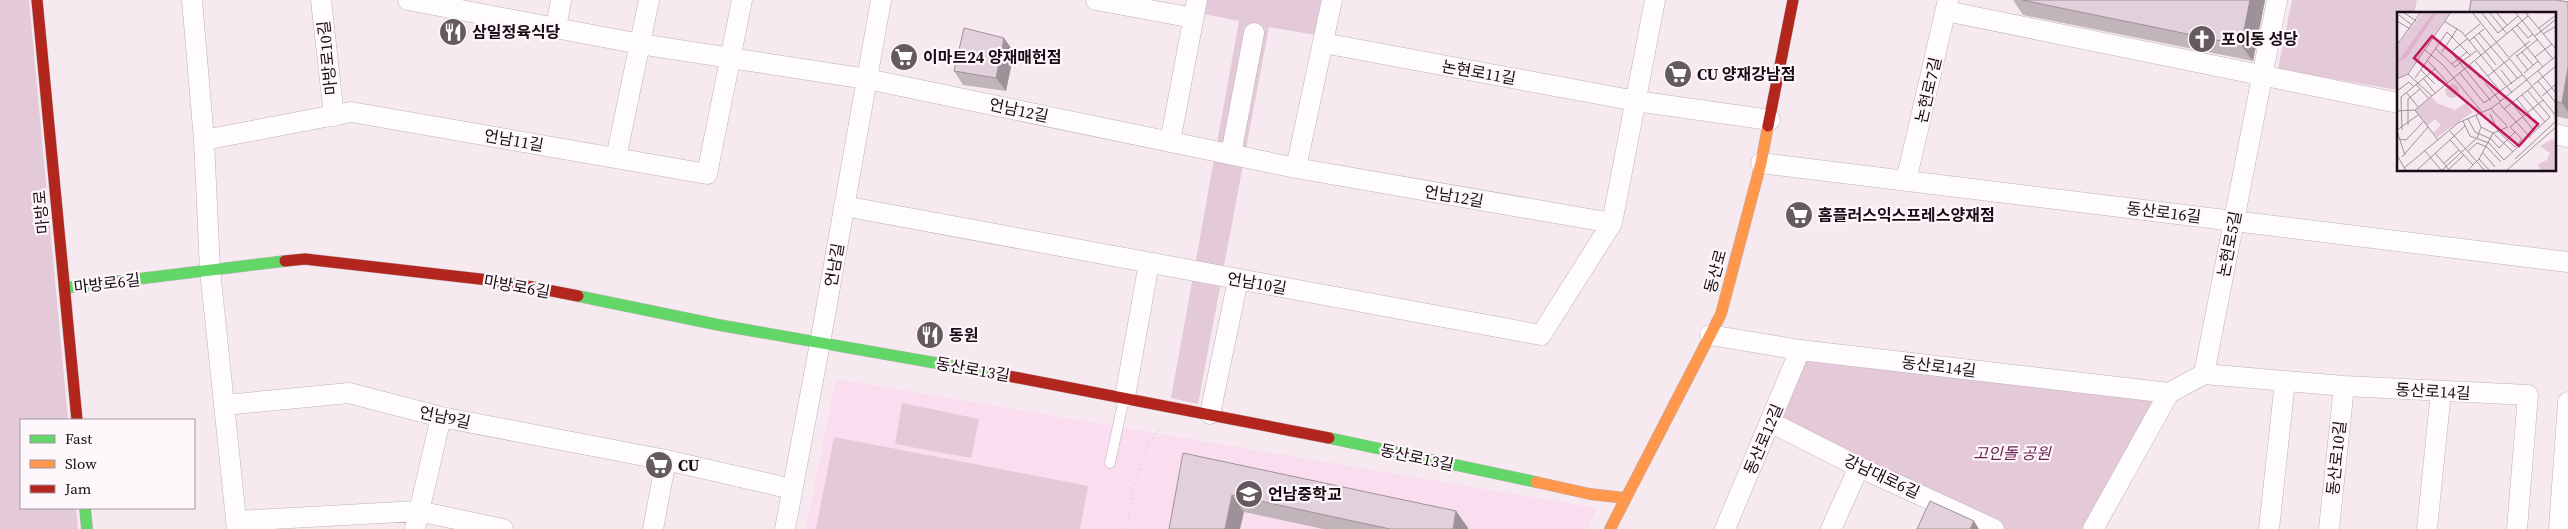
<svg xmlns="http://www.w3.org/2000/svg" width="2568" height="529" font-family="'Source Serif 4','Noto Sans KR',serif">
	<rect width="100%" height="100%" fill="#f6eaf0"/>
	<path fill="#faddee" d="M836,379L1597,508L1587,529H806Z"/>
	<path fill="#e4c9d9" d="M0,0H29L68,420H21V508H76L78,529H0Z
		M1206,0H1323L1316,35L1269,27L1198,404L1171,398L1239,21L1203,14Z
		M2292,0H2417L2414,14H2398L2397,90L2278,69Z
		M1800,350L2169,393L2093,529H1994L1770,422Z
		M902,403L979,419L971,458L895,444Z
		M834,437L1088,486L1080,529H816Z"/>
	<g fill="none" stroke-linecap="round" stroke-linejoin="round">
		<g stroke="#bdb2b8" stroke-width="11">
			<path id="lane" d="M1110,463L1124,398"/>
		</g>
		<g stroke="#bdb2b8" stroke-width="21">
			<path id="street" d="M192,0L204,140L210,270L237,529
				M321,0L334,116
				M408,0L640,44L867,79L1296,168L1612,223
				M1096,0L1193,18
				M1946,11L2398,103
				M556,28L561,0
				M1323,43L1636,101L1770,120
				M2554,134L2568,137
				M204,140L351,112L707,174L742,0
				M1170,142L1197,0
				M1231,154L1254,33
				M616,158L649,0
				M1761,163L2568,262
				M1296,168L1332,0
				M1906,181L1948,0
				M844,206L1541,335L1612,223L1655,0
				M1710,335L1800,350L2169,393
				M2204,374L2344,386L2528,395L2517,529
				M2204,374L2277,0
				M2169,393L2204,374
				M1125,397L1149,263
				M224,405L349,393L441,417L666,460L792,489
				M1210,414L1238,280
				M1770,422L1859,467L1994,529
				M236,521L418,511L503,529
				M415,529L441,417
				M653,529L666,460
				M785,529L820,343L881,0
				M1725,529L1800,350
				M1831,529L1859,467
				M2093,529L2169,393
				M2269,529L2285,381
				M2329,529L2344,386
				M2427,529L2441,391
				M2559,529L2568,402"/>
		</g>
		<g stroke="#bdb2b8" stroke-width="12">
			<path id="fast" d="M64,288L285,261
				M578,296L719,325L993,373
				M1329,438L1536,482
				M85,508L87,529"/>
		</g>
		<g stroke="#bdb2b8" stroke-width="12">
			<path id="slow" d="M1536,482L1590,494L1625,498
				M1610,529L1721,314L1761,163L1768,126"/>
		</g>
		<g stroke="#bdb2b8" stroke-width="12">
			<path id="jam" d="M37,0L77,420
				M1768,126L1793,0
				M285,261L305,259L506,282L578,296
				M993,373L1329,438"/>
		</g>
		<path stroke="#ddd9dc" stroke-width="3" stroke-dasharray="1 4" stroke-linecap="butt" d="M1240,0L1243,16
			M1208,255L1221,173
			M1185,386L1202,291
			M1127,529C1132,495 1136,454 1161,428"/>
		<use href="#lane" stroke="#fefcfd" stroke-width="10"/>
		<use href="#street" stroke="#fefcfd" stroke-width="20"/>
		<use href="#fast" stroke="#63d668" stroke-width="11"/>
		<use href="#slow" stroke="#ff974d" stroke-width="11"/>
		<use href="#jam" stroke="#b3261e" stroke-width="11"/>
	</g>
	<path fill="#c2b4bb" d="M2013,0H2265L2253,61L2023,15Z
		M2568,2V119L2554,116V14Z
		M1014,52L1006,91L963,85L954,71Z
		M1183,453L1456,511L1468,528V529H1323L1244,512Z"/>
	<path fill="#9e9299" d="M2250,0H2265L2253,61L2241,45Z
		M1004,38L1014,52L1006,91L996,78Z
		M2568,67V112L2562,103Z
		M1232,495L1244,512L1240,529H1225Z
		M1456,511L1468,528V529H1453Z
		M1974,521L1979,529H1970Z"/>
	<path fill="#e2d1da" stroke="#9e9299" d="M2022,0H2250L2241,45Z
		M2471,0H2557L2568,2V67L2562,103L2554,101V14H2469Z
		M964,28L1004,38L996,78L954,71Z
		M1183,453L1456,511L1453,529H1390L1232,495L1225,529H1169Z
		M1930,501L1974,521L1970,529H1917Z"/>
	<defs>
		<g id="restaurant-disc" transform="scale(1.4375)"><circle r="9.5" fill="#665a61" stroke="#fef7fb"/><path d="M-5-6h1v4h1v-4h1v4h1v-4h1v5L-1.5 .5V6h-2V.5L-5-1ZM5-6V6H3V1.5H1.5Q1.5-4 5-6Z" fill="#fff"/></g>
		<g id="church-disc" transform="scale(1.4375)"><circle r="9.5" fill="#665a61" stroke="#fef7fb"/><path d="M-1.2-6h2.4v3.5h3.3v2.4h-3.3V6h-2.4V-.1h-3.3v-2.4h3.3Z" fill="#fff"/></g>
		<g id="supermarket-disc" transform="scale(1.4375)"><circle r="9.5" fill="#665a61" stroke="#fef7fb"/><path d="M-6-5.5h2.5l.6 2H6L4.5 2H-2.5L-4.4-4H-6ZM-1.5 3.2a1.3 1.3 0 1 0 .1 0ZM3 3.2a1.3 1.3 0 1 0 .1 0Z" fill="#fff"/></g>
		<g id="school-disc" transform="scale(1.4375)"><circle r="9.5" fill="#665a61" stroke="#fef7fb"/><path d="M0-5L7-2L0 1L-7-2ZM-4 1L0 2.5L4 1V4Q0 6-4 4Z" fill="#fff"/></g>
	</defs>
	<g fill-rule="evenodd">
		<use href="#restaurant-disc" x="453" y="32"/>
		<use href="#church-disc" x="2202" y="39"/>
		<use href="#supermarket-disc" x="904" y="57"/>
		<use href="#supermarket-disc" x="1678" y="74"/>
		<use href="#supermarket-disc" x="1799" y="215"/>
		<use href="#restaurant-disc" x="930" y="335"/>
		<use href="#supermarket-disc" x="659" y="465"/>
		<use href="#school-disc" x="1249" y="494"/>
	</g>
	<g text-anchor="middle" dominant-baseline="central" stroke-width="4.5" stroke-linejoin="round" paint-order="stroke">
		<g font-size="16" font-weight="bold" fill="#180d14" stroke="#fef7fb" text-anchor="start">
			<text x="472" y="32">삼일정육식당</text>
			<text x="2221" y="39">포이동 성당</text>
			<text x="923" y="57">이마트24 양재매헌점</text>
			<text x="1697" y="74">CU 양재강남점</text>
			<text x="1818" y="215">홈플러스익스프레스양재점</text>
			<text x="949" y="335">동원</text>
			<text x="678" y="465">CU</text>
			<text x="1268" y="494">언남중학교</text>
		</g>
		<g font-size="16" fill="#180d14" stroke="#fef7fb">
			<text transform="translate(327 58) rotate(-96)">마방로10길</text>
			<text transform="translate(1479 72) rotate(10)">논현로11길</text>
			<text transform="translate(1928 90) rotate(-77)">논현로7길</text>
			<text transform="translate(1019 110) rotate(12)">언남12길</text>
			<text transform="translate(514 140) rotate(10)">언남11길</text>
			<text transform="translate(1454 196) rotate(10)">언남12길</text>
			<text transform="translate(41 212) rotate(-95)">마방로</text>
			<text transform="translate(2164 212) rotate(7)">동산로16길</text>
			<text transform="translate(2229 244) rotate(-79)">논현로5길</text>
			<text transform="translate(834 265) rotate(-80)">언남길</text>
			<text transform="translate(1715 271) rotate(-75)">동산로</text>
			<text transform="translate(107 283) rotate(-7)">마방로6길</text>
			<text transform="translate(1257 283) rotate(10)">언남10길</text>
			<text transform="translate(517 286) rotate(10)">마방로6길</text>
			<text transform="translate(1939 366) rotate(7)">동산로14길</text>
			<text transform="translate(973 369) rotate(10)">동산로13길</text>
			<text transform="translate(2433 391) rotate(3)">동산로14길</text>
			<text transform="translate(445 417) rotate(12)">언남9길</text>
			<text transform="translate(1763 439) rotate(-67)">동산로12길</text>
			<text transform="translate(1417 457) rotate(12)">동산로13길</text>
			<text transform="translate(2336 458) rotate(-84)">동산로10길</text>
			<text transform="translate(1882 476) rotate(25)">강남대로6길</text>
		</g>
		<g font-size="16" font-style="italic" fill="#6a2253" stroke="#fef7fb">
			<text x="2012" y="453">고인돌 공원</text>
		</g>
	</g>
	<g transform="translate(2397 12)">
		<rect width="159" height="159" fill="#f6eaf0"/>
		<path d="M26,0H53L11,61L0,67V34ZM48 79a7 7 0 1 1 14 0a7 7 0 1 1-14 0ZM35,85L40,91L58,98L69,91L76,100L40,125L36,121L44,113L38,107L30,114L18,98ZM155,127L159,130V159H143L141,152L150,148L153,141L143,134Z" fill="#e4c9d9"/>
		<path d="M40,0L9,46L0,51L35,2Z" fill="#e0b2ce"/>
		<path fill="none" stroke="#9d9298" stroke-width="1" d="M6,0L19,9M75,0L159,104M84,0L101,21L121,4M92,0L110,22M99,0L110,13M118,0L156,47M128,0L159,37M2,3L15,13M0,9L13,17M47,9L65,20L115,81M120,13L131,26L136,22M142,16L159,3M115,17L146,55M82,21L121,67M146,22L159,14M68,24L83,12M138,24L158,8M77,25L99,53M72,29L87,17M0,33L24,0M49,34L94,89M39,37L58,55L79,39M28,38L46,53L85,100M45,40L60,17M54,40L70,27M125,40L136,53M119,43L131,58M120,44L141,27M113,45L133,29M138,45L155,32M30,48L51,71M78,49L104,80M55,52L70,40M27,53L42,69M73,53L83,66M24,58L38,72M104,58L115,72M141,59L159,81M63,61L87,91L125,63M127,61L141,49M11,62L35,84M91,64L112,47M18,66L50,20L73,43M26,66L38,81M0,67L11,62L54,0M141,69L159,91M88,71L104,90M19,72L32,87M136,73L159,54M0,79L12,70L16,74M9,80L21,95M125,83L148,110M145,84L159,72M120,87L142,115M102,91L134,126M115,91L137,119M94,97L110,114M107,97L135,75M18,98L131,4M18,98L41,128M0,99L18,98M93,102L101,119L118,135L125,127L113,115M79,103L84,115L96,121L116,140M71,107L78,120L94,127L102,136L118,120M66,109L73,124L92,131L107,148L153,105L130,78M11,113V87L23,77M113,115L146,88M0,118L21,103M5,118L4,85L39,56M0,119L8,143M53,119L88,159M2,127L9,128L26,110M53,128L76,153M28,139L45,159M71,139L80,131L90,135L104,150M38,141L53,159M86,141L98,155M0,143L9,159M5,145L31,115M82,147L93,159M118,147L159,109M47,151L62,138M7,156L61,111L95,96L159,44M52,157L67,143M19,159L68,114M44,159L80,126L84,115M70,159L82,147L96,121L111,115M109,159L159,115"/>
		<path fill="#c2185b" fill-opacity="0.15" stroke="#c2185b" stroke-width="2.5" d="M35,24L141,112L122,134L17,46Z"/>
		<rect width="159" height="159" fill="none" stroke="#180d14" stroke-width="2.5"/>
	</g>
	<rect x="20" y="419" width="175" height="90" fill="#fef7fb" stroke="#a2999f"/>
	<rect x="30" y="435" width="25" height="8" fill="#63d668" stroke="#a2999f"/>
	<text x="65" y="444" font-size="15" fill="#180d14">Fast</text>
	<rect x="30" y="460" width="25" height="8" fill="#ff974d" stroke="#a2999f"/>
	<text x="65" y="469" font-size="15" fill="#180d14">Slow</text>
	<rect x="30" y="485" width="25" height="8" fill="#b3261e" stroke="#a2999f"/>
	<text x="65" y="494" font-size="15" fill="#180d14">Jam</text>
</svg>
